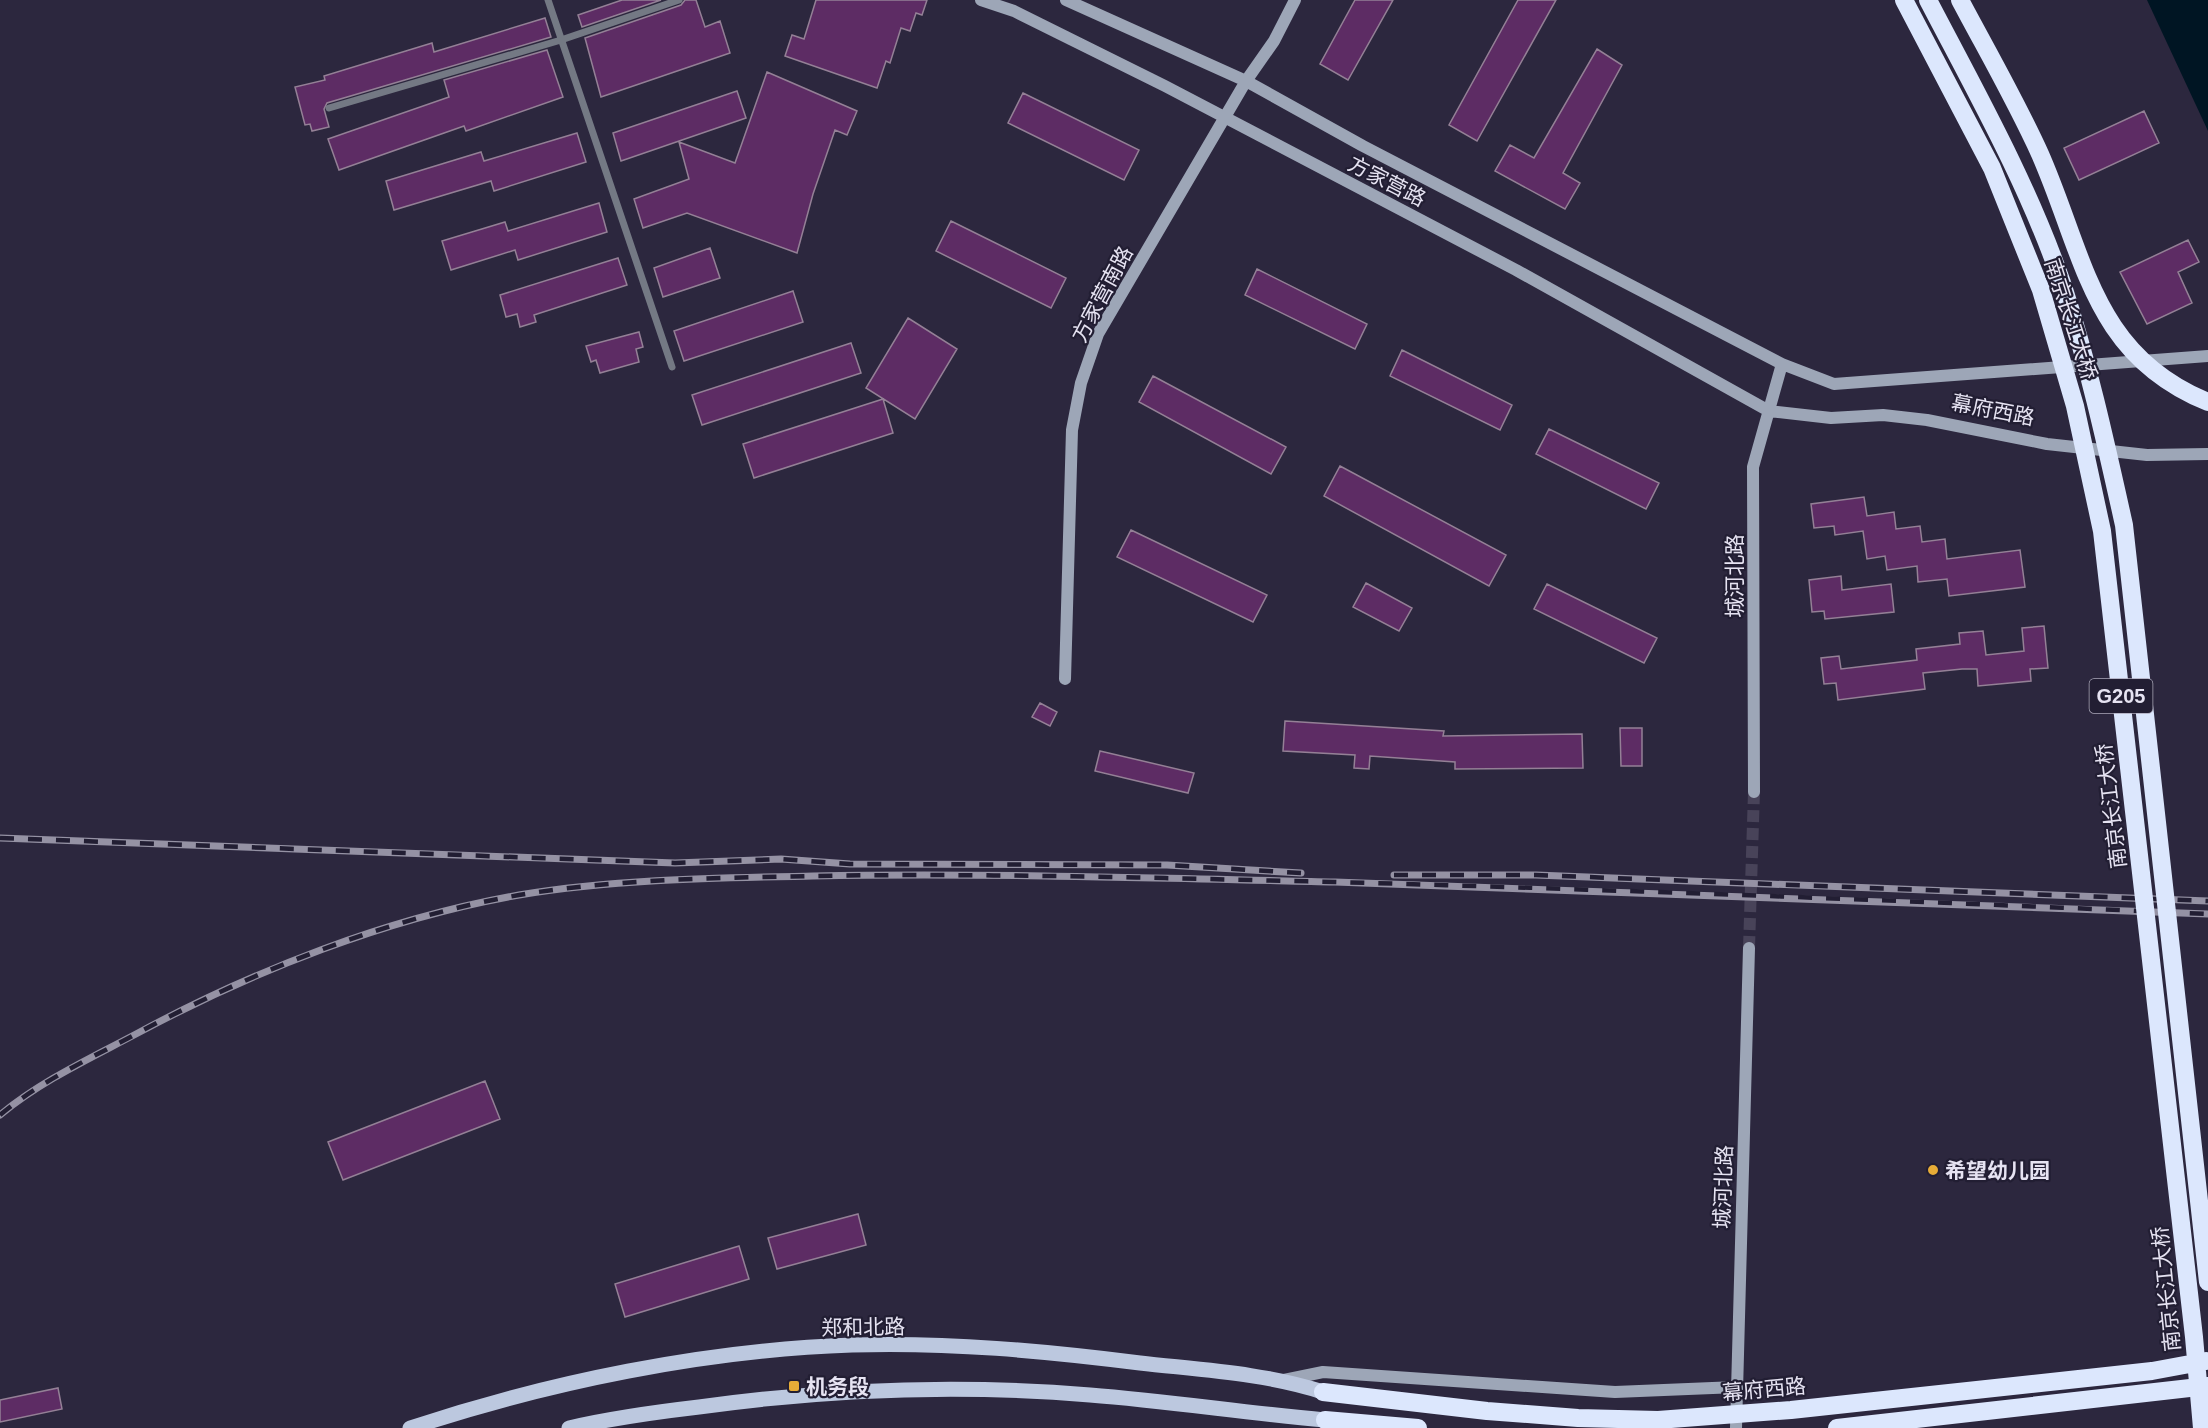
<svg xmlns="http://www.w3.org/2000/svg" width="2208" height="1428" font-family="Arial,'Noto Sans SC',sans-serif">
	<rect width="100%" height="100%" fill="#2c273e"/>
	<path fill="#001523" d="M2147,0H2208V131Z"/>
	<path fill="#5d2c64" stroke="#948096" stroke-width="1.5" d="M622,0H661L582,27L578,15Z
		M685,0H696L705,27L720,21L730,53L601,97L585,38L681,5Z
		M816,0H927L922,15L916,13L910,31L901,28L890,63L886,61L877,88L785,56L792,35L804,39Z
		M1355,0H1393L1348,80L1320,64Z
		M1518,0H1556L1477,141L1449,125Z
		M545,18L551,37L327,103L324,109L329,127L312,131L310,124L305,125L295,87L325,80L324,76L432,43L434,52Z
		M1597,49L1622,65L1563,173L1580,183L1565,209L1495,171L1510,145L1534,158Z
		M547,50L563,97L466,131L464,126L339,170L328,139L449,97L444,80Z
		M767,72L857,111L847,135L835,130L813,194L797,253L687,213L643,228L634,199L689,179L679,142L735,163Z
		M737,91L746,118L621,161L613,133Z
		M1023,93L1139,150L1124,180L1008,123Z
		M2144,111L2159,143L2079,180L2064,148Z
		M577,133L586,162L494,191L491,181L394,210L386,181L481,152L484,161Z
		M599,203L607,232L518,260L515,250L451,270L442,241L505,222L508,231Z
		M951,221L1066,278L1051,308L936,251Z
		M2188,240L2199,262L2178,272L2192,303L2147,324L2120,272Z
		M710,248L720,278L663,297L654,268Z
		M618,258L627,285L534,315L536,322L520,327L517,314L506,317L500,295Z
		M1257,269L1367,324L1355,349L1245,295Z
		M793,291L803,322L684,361L674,331Z
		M908,318L957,349L915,419L866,388Z
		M639,332L643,347L636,349L639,362L600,373L596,360L591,362L586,346Z
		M851,343L861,373L702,425L692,395Z
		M1402,350L1512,405L1500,430L1390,376Z
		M1153,376L1286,447L1271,474L1139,402Z
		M883,399L893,433L754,478L743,444Z
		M1549,429L1659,483L1646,509L1536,454Z
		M1340,466L1506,555L1489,586L1324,496Z
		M1864,497L1867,516L1894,512L1896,529L1920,526L1922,542L1945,539L1947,559L2020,550L2025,587L1949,596L1947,579L1918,582L1917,566L1887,570L1885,556L1867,559L1863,531L1835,535L1834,526L1814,528L1811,504Z
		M1131,530L1267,595L1253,622L1117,557Z
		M1841,576L1842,590L1891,584L1894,612L1825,619L1824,611L1812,612L1809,580Z
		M1366,583L1412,608L1399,631L1353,607Z
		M1547,584L1657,638L1644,663L1534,609Z
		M2044,626L2048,668L2030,669L2031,681L1978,686L1977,669H1962L1923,673L1925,689L1838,700L1836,683L1824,684L1821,658L1839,656L1841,669L1917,660L1916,649L1960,644L1959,633L1983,631L1986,655L2024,651L2022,628Z
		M1040,703L1057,712L1050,726L1032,717Z
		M1285,721L1444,731L1443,736L1582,734L1583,768L1455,769V762L1370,756L1369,769L1354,768L1355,755L1283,751Z
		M1620,728H1642V766H1621Z
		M1100,751L1194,773L1188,793L1095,771Z
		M485,1081L500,1119L343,1180L328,1142Z
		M858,1214L866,1245L777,1269L768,1238Z
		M739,1246L749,1279L625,1317L615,1284Z
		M58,1388L62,1409L0,1422V1400Z"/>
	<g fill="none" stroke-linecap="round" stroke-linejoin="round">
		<path stroke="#484359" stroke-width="12" stroke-dasharray="12 6" stroke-linecap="butt" d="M1749,948L1754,792"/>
		<path stroke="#747984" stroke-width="7" d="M548,0L672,367
			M329,108L561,40L679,0"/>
		<path stroke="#9da6b7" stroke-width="12" d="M981,0L1014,11L1165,86L1516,270L1769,411L1831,418L1883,415L1927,420L2047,444L2147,455L2208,454
			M1066,0L1246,81L1363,146L1782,364L1834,384L2208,356
			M1065,679L1072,430L1081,383L1098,334L1246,81L1274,41L1295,0
			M1754,792L1753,467L1782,364
			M1284,1380L1323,1372L1615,1392L1737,1387
			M1736,1428L1749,948"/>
		<path stroke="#bcc8df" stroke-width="15" d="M410,1428C549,1382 705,1350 852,1345C948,1342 1045,1351 1140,1363C1202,1370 1264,1373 1323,1392
			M569,1428C612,1418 656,1412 699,1407C829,1389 959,1384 1090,1395C1168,1401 1246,1413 1325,1420"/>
		<path stroke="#dce7fd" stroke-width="18" d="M1325,1420L1418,1428
			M1837,1428L2208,1386"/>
		<g stroke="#9592a4" stroke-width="7">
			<path id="rail" d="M0,838L675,863L781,859L850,864L1167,865L1301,873
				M1394,875H1536L2208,901
				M0,1115C41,1081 89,1059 136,1034C253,971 387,918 519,895C615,879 715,878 813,876C987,873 1161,878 1335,882C1626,890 1917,901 2208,914"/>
		</g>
		<use href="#rail" stroke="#221e33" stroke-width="4.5" stroke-dasharray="14" stroke-linecap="butt"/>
		<path stroke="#dce7fd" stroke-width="18" d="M1904,0L1992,168L2041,290L2075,406L2102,531L2194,1337L2202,1428
			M1928,0C1976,92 2028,184 2062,283C2088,362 2106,444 2124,525L2208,1282
			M1960,0C1987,51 2016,101 2040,154C2085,256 2092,355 2208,402
			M1323,1392L1487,1411L1578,1418L1658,1420L1791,1410L2152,1371L2206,1361"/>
	</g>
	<g fill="#e7ac37" stroke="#221e33" stroke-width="2">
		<circle cx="1933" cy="1170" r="6"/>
		<rect x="788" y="1380" width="12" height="12" rx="3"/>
	</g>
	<g text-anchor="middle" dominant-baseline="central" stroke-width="4.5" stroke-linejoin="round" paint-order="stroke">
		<rect fill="#221e33" stroke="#aba8b9" stroke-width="1.5" x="2089.5" y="679" width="63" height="34" rx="4.5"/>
		<g font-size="20" font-weight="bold" fill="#e6e3f2">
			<text x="2121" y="696">G205</text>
		</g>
		<g font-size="21" fill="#e6e3f2" stroke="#221e33">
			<text transform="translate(1387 181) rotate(27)">方家营路</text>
			<text transform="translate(1102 294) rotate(-62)">方家营南路</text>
			<text transform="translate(2071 319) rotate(72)">南京长江大桥</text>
			<text transform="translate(1993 410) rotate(11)">幕府西路</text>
			<text transform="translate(1734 576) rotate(-90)">城河北路</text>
			<text transform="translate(2111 806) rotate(-97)">南京长江大桥</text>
			<text transform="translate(1723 1187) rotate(-88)">城河北路</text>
			<text transform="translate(2166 1289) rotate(-96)">南京长江大桥</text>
			<text transform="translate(863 1327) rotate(-1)">郑和北路</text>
			<text transform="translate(1764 1389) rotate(-5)">幕府西路</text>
		</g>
		<g font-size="21" font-weight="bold" fill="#e6e3f2" stroke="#221e33" text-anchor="start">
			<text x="1945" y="1170">希望幼儿园</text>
			<text x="806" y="1386">机务段</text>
		</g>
	</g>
</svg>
